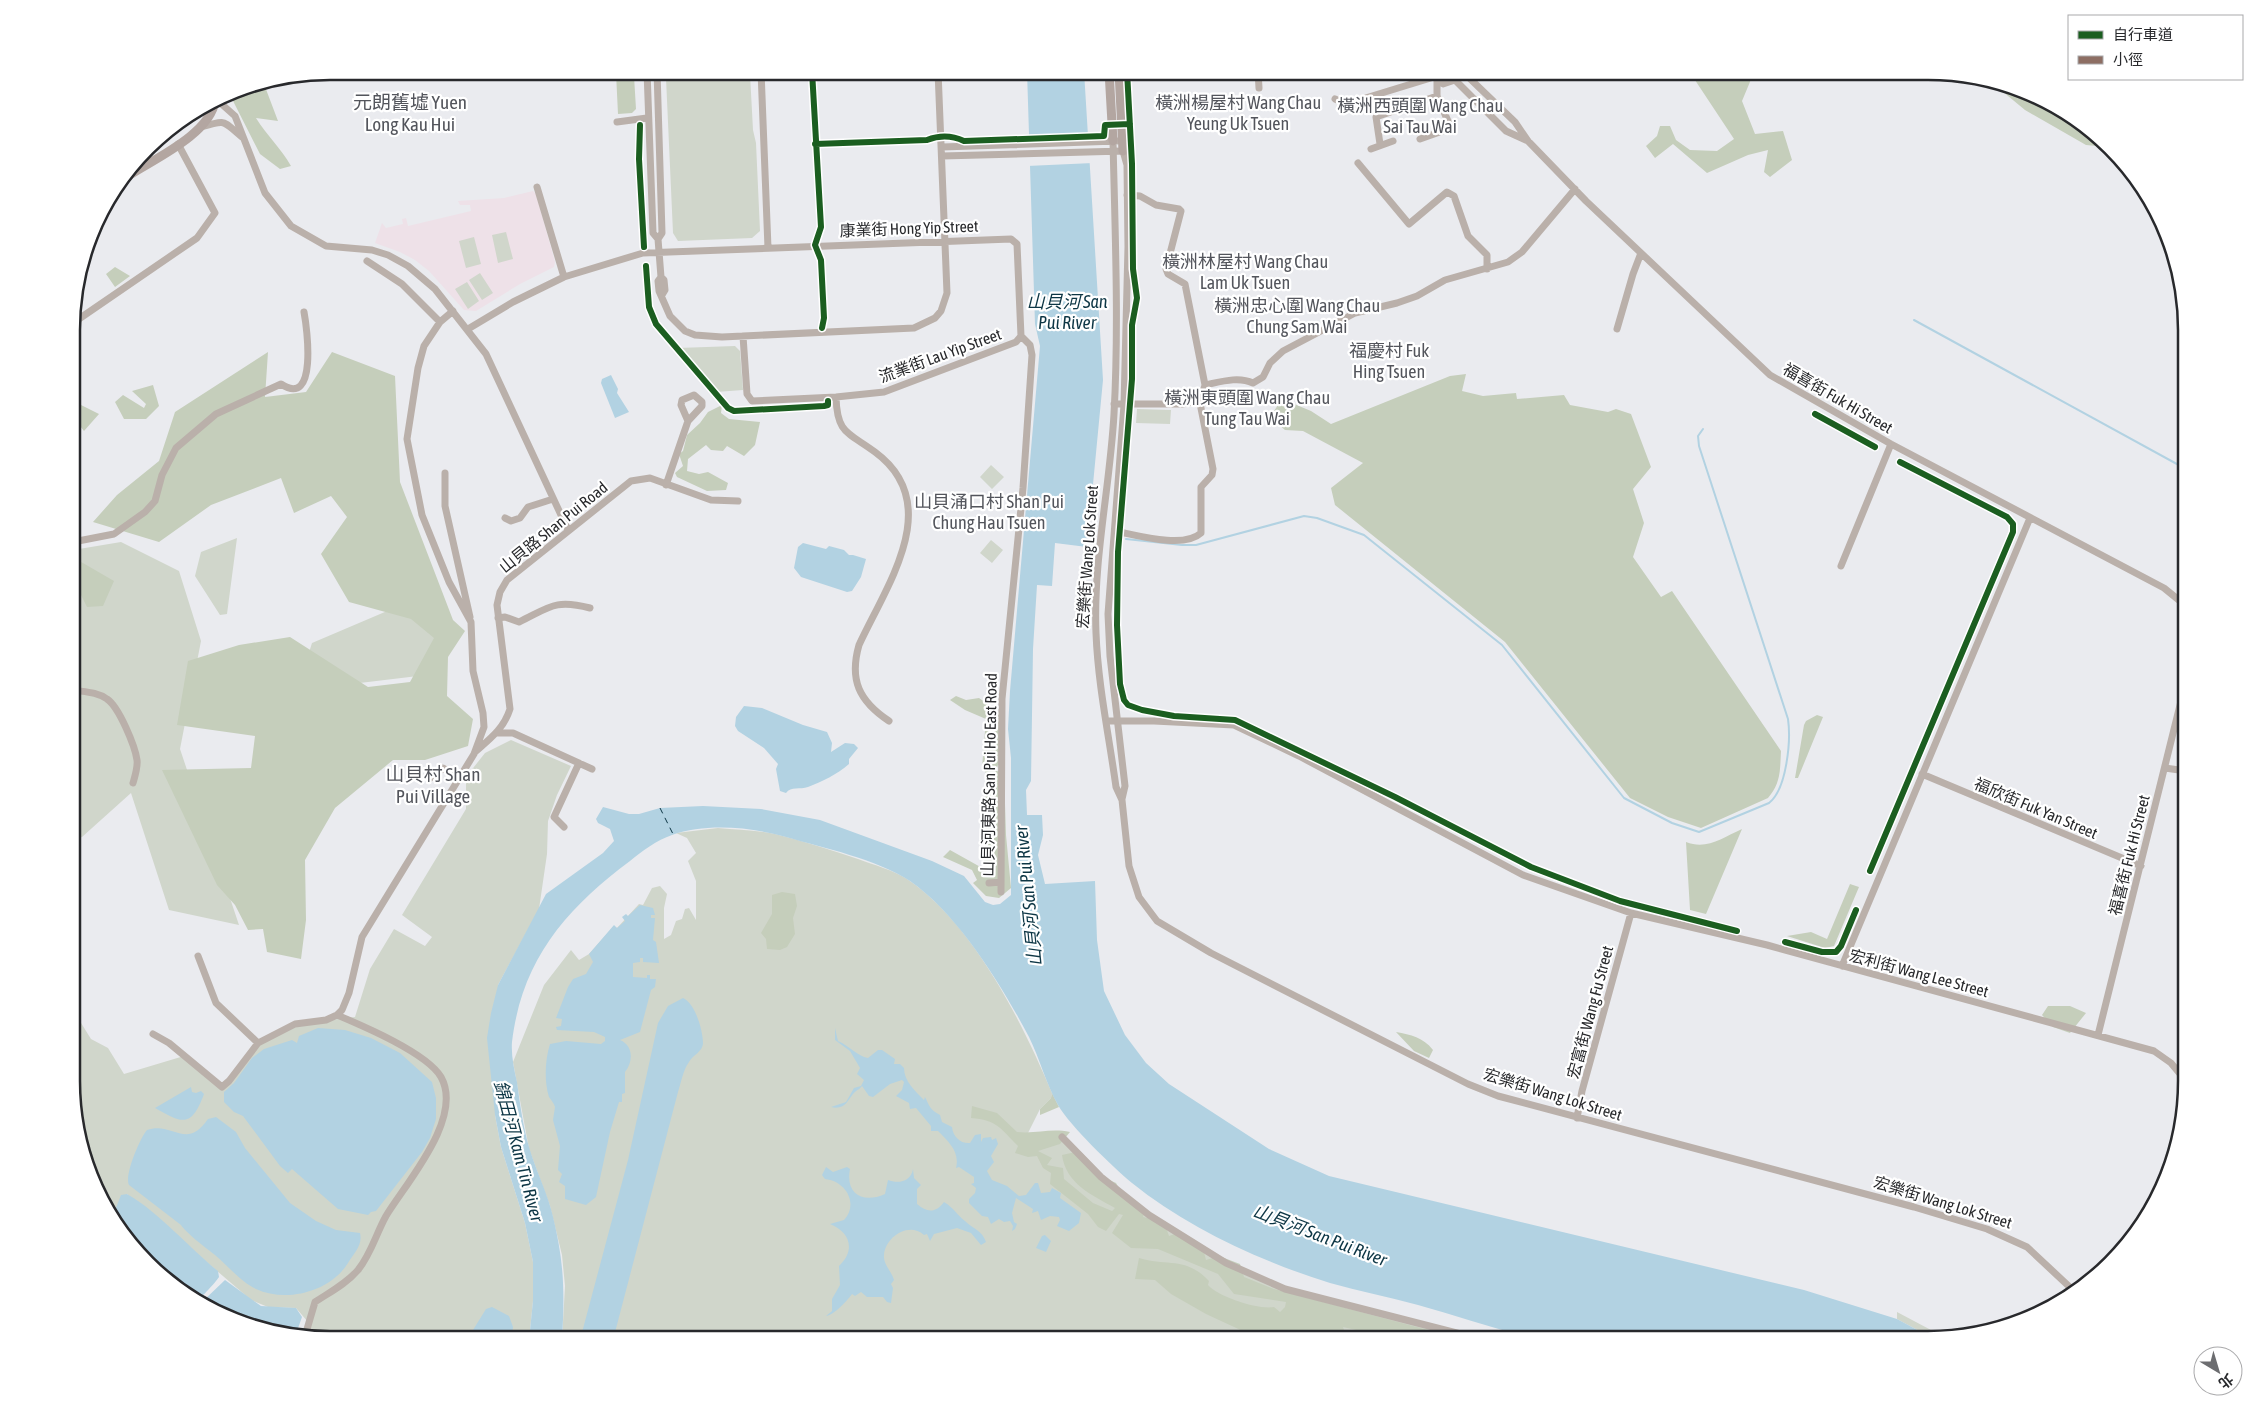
<svg xmlns="http://www.w3.org/2000/svg" width="2258" height="1411" font-family="'Asap Condensed','Noto Sans TC',sans-serif">
	<rect width="100%" height="100%" fill="#eaebef"/>
	<path fill="#eee1e8" d="M533,191L536,194L555,262L554,267L520,284L476,311L464,310L429,271L415,260L400,252L375,243L382,223L386,228L403,224L402,219L406,218L408,226L471,211L470,205H460L458,201L504,198Z"/>
	<path fill="#d0d6cb" d="M673,71H746L750,74L753,130L756,143L760,231L752,238L678,241L673,233L666,78Z
		M506,232L513,259L498,263L492,235Z
		M474,237L481,264L466,268L459,241Z
		M480,273L493,293L482,300L469,280Z
		M467,282L479,301L468,309L455,289Z
		M735,346L740,351L743,390L716,392L678,348Z
		M1137,409L1171,410L1170,424L1136,423Z
		M991,465L1004,477L992,489L980,477Z
		M237,538L227,614L220,615L195,576L201,552Z
		M991,540L1003,550L992,563L980,553Z
		M121,542L179,571L201,641L180,749L239,925L169,910L131,793L82,837L73,840V550Z
		M413,600L440,641L418,676L343,685L305,665L312,643Z
		M511,740L571,766L557,795L548,821L547,854L539,909L498,985L495,1115L501,1147L525,1223L533,1262V1301L529,1340H330L303,1335L308,1322L296,1308L268,1307L251,1300L127,1194L112,1218L106,1211L73,1114V1010L91,1039L108,1048L124,1074L184,1056L220,1088L264,1041L295,1024L355,1017L370,969L394,929L425,946L432,937L402,915L466,809V777L485,753Z
		M718,828C737,830 757,830 775,834C803,841 831,850 858,859C874,865 893,870 907,879C973,923 1022,1022 1052,1093L1051,1098L1040,1109L1028,1133H1058L1099,1175L1150,1216L1224,1262L1287,1290L1469,1339L562,1340L565,1286L562,1255L550,1206L529,1149L513,1062L544,985L571,950L579,960L589,954L614,926L617,928L639,904L643,905L652,888L660,886L667,894L664,908V939L671,935L676,921L682,919L685,909L689,908L696,920V881L688,861L696,853L687,838L676,833Z
		M1897,1312L1948,1339H1934L1897,1319Z"/>
	<path fill="#c5cebb" d="M1689,71H1750L1752,77L1742,101L1755,134L1783,131L1792,160L1770,177L1764,172L1768,150L1748,155L1707,173L1673,144L1655,158L1646,146L1657,136L1660,126H1670L1676,140L1690,150L1717,151L1734,139Z
		M629,72L634,76L636,109L632,113L618,114L616,73Z
		M264,84L278,121L256,118C267,136 281,148 291,166L280,169L260,154L229,93Z
		M2003,84L2011,85L2071,115L2108,147L2086,145L2025,110L2002,91Z
		M115,267L130,276L115,287L106,274Z
		M268,352L265,397L306,392L332,352L395,376L400,482L453,620L465,631L448,657L447,696L473,719L468,746L425,760H393L335,808L305,860L306,920L301,959L267,952L263,929L248,930L235,905L217,885L162,770L251,768L255,736L177,725L188,661L239,645L290,637L368,687L410,682L434,638L411,619L349,602L321,554L347,517L331,496L294,513L281,478L211,505L159,542L93,522L117,495L159,461L175,412Z
		M1466,374L1462,391L1483,396L1516,393L1517,399L1564,395L1570,405L1608,412L1616,409L1631,414L1651,467L1633,489L1644,523L1633,557L1661,597L1672,591L1781,751C1780,770 1781,783 1768,798L1701,828L1668,817L1630,798L1505,642L1335,505L1331,488L1363,463L1303,431L1285,430L1270,417L1282,399L1311,411L1331,424L1450,376Z
		M153,385L159,406L146,419H124L115,402L123,395L144,408L146,404L132,391Z
		M79,404L99,414L84,431L73,417V405Z
		M722,405L721,413L729,419L760,422L755,445L744,456L727,446L723,451L711,450L706,445L688,459L687,471L699,474L708,472L728,483L726,490L707,491L677,477L675,473L683,466L679,454L683,451L687,435L700,423L708,412Z
		M76,559L114,581L103,606L87,607L73,579V561Z
		M956,696L966,700L979,698L1005,716V764L998,765L996,771L1004,772L1006,835L1011,888L999,898L986,896L973,883L977,880L972,870L943,857L950,850L984,869L986,773L982,768L986,719L965,710L950,700Z
		M1817,715L1823,717L1798,778H1795L1804,725L1806,721Z
		M1742,829L1706,914L1690,910L1686,842C1707,850 1722,838 1742,829Z
		M1850,884L1859,887L1834,946L1825,948L1787,936L1811,932L1827,939Z
		M782,892L795,894L797,906L793,918L795,934L787,947L780,950L767,949L766,939L761,933L772,914V895Z
		M2048,1006H2070L2086,1013L2070,1033L2053,1027L2042,1015Z
		M1396,1032C1411,1035 1423,1037 1433,1050L1429,1058L1414,1051Z
		M1052,1093L1059,1107L1040,1115V1109L1051,1098Z
		M972,1106L997,1113L1017,1132C1037,1134 1050,1128 1070,1132L1060,1144L1038,1151L1052,1158L1047,1165L1063,1168L1064,1179L1093,1203L1112,1211L1115,1208C1092,1195 1066,1184 1062,1155L1080,1151L1107,1179L1116,1183L1126,1200L1146,1209L1143,1217L1164,1222L1169,1236L1180,1232L1204,1252L1206,1260L1219,1256L1240,1264L1244,1277L1274,1289L1462,1339H1372L1356,1330L1343,1327L1346,1336L1357,1339H1260L1206,1314L1171,1294L1155,1280L1135,1279L1139,1258C1169,1267 1185,1256 1209,1281L1208,1285C1218,1297 1259,1310 1274,1307L1280,1312L1285,1307L1286,1302L1234,1294L1218,1274L1158,1249L1131,1248L1112,1233L1123,1215L1119,1214L1106,1231L1098,1227L1088,1214L1050,1184L1051,1173L1043,1168L1037,1156L1028,1157L1015,1153L1018,1146C1000,1128 997,1120 971,1118Z"/>
	<path fill="#b2d2e2" d="M1027,71H1084L1103,380L1087,547L1055,543L1052,586L1037,585L1033,649L1031,781L1026,790L1027,815H1042L1043,835L1038,855L1045,884L1095,881L1097,940L1104,991L1125,1035L1146,1063L1169,1084L1269,1149L1329,1176L1804,1290L1897,1319L1934,1339H1536C1496,1329 1457,1316 1418,1305C1388,1297 1359,1291 1330,1283C1262,1262 1188,1228 1132,1183C1113,1167 1070,1126 1058,1105C1046,1084 1040,1059 1029,1037C1002,986 958,914 910,881C876,859 824,848 786,837C751,827 706,823 672,835C657,840 642,851 630,861C566,909 522,959 512,1042C511,1055 514,1069 517,1082C520,1104 523,1126 529,1147C535,1168 545,1188 551,1209C564,1259 565,1289 562,1340H529L533,1301V1262L525,1223L501,1147L495,1115L487,1038L491,1013L498,985L546,894L603,853L614,841L610,829L598,823L596,819L603,807L629,814H639L660,808L703,806L761,809L820,820L932,861L964,876L985,902L993,905L1000,904L1011,895V758L1008,729L1010,691L1040,346L1035,324Z
		M611,375L618,389L617,393L629,412L615,418L601,383L602,379Z
		M803,543L826,549L829,546L844,550L849,555H853L866,559L861,577L852,591L847,592L801,577L794,568L798,547Z
		M744,706L762,708L803,725L827,732L832,743L831,752L845,743L854,744L858,748L849,759V764C836,775 823,781 808,787C800,790 791,786 786,793L780,791L776,769L778,764L764,748L738,731L735,726L736,717Z
		M640,905L653,908L655,915H651V918H655L653,940L656,942L659,963L643,962V958H640V962L633,963V977L647,978V975H650V979H656L655,987L651,990L640,1032L620,1040C634,1046 633,1062 625,1072V1093L622,1094V1102H619L610,1132L596,1197L586,1205L565,1199V1186L559,1182L562,1174L558,1170L560,1146L553,1120L555,1107C554,1103 551,1100 549,1097C544,1081 545,1060 550,1044L566,1041L601,1044L605,1041V1037L594,1032L557,1030L556,1027L561,1026L562,1019L556,1018L568,987L573,979L586,974L593,962L589,954L614,925L617,928L625,921L622,917L626,914L628,916Z
		M683,998C695,1003 703,1030 703,1044C702,1052 693,1055 689,1062C683,1070 681,1083 678,1092L613,1340H580L628,1160L658,1023L668,1006Z
		M318,1028L345,1030L371,1038L400,1053L432,1082L436,1098V1119L430,1138L422,1152L376,1211L371,1212L368,1215L338,1209L292,1169L288,1173L280,1166L243,1116L234,1112L224,1102V1092L234,1083L252,1058L264,1049L292,1040L297,1043L299,1036Z
		M835,1028L838,1041C851,1047 857,1056 868,1058L878,1050H882L895,1059L894,1064H900L904,1068C904,1081 915,1091 924,1100L925,1097C929,1105 930,1110 940,1115L942,1122L952,1127C953,1137 961,1144 970,1143L975,1135L981,1134V1142L983,1138L991,1137L992,1140L996,1138L998,1144L991,1156L994,1162L987,1171L992,1180L1007,1186L1019,1196L1026,1195L1035,1183H1038L1041,1193L1050,1192L1052,1188L1061,1193L1060,1198L1081,1213L1079,1223L1069,1231L1057,1226L1060,1220L1059,1217L1050,1216L1041,1220L1038,1211L1032,1213L1033,1209L1016,1198L1012,1213L1014,1222L1017,1224L1015,1229L1012,1231L1013,1226L1010,1221L1004,1222L999,1219L991,1224L988,1217L982,1216L969,1203V1199L975,1193L976,1188L971,1184L974,1183V1177L959,1167L956,1168C960,1152 949,1142 938,1131H931V1126L916,1108L910,1109L909,1103L896,1096L902,1090L904,1082L902,1080L890,1084L873,1097L869,1096L862,1086C859,1090 856,1090 853,1094C847,1102 844,1110 831,1107L846,1102L854,1088L861,1086L864,1080L857,1074L860,1068L850,1051L835,1040Z
		M191,1087L192,1092L196,1093L201,1091L204,1094C191,1129 182,1123 155,1108Z
		M216,1117L236,1132L245,1148L290,1203L316,1221L336,1230L360,1233C363,1245 354,1253 348,1263C330,1292 286,1303 256,1289C241,1282 227,1265 215,1255C207,1249 185,1232 181,1225L129,1185C124,1176 140,1138 147,1130C173,1121 186,1151 208,1119Z
		M826,1167L833,1172L847,1167L850,1169C845,1194 863,1204 885,1194L888,1180C898,1184 911,1182 913,1169L914,1178L921,1185L917,1189V1204C927,1213 936,1213 944,1202C954,1208 957,1215 965,1221C973,1229 982,1230 986,1242L981,1245L971,1233L957,1228L934,1234L930,1241L927,1234L924,1235C908,1221 885,1238 884,1255C883,1264 892,1272 894,1280L891,1284L893,1288L891,1303L887,1302L883,1297H867L861,1292L855,1296L852,1294C847,1301 834,1315 826,1316L832,1311V1299L840,1285L839,1266C856,1250 850,1232 830,1224L844,1220C859,1204 846,1181 825,1179L822,1175Z
		M127,1194C160,1213 188,1247 218,1271L219,1277C216,1282 201,1298 197,1301C160,1283 136,1249 112,1218L121,1195Z
		M1045,1235L1051,1241L1046,1252L1036,1248L1042,1236Z
		M225,1280L261,1306L296,1308L302,1317L296,1334L247,1326L201,1303Z
		M492,1307L509,1316L513,1327L511,1340H470L473,1330L486,1309Z"/>
	<path fill="#eaebef" d="M1091,133L1093,163L1027,166L1026,135Z"/>
	<g fill="none" stroke-linecap="round" stroke-linejoin="round">
		<path stroke="#b2d2e2" stroke-width="2" d="M1914,320L2186,469
			M1126,539L1182,545H1196L1304,516L1317,518L1364,535L1502,645L1624,798L1672,823L1699,832L1769,803C1787,789 1791,740 1788,719L1699,446L1698,436L1703,429"/>
		<path stroke="#0d3645" stroke-width="1" stroke-dasharray="6 5" stroke-linecap="butt" d="M660,808L673,834"/>
		<path stroke="#bab0aa" stroke-width="7" d="M647,71L653,233L658,239L661,277L658,281L659,291L670,316L685,331L695,335L722,337L914,328L935,318L941,311L947,293L938,71
			M657,71L662,233L658,239
			M761,71L768,248
			M1258,71L1259,88
			M1431,71L1443,84L1455,80
			M1446,71L1506,131L1528,141
			M1462,71L1515,122L1528,141L1586,201L1770,375L1891,444L2164,588L2180,601L2186,608
			M1335,99L1346,104L1434,77
			M217,100L235,116L265,193L291,226L326,246L372,250L388,255L408,266L435,289L486,354L568,530
			M617,122L647,118
			M201,127C228,119 222,121 242,137
			M1420,139L1451,128L1437,96V79
			M1113,141C1115,232 1119,324 1114,414C1110,487 1093,560 1096,633C1098,685 1109,736 1116,787L1122,800L1129,866L1139,897L1157,921L1211,953L1468,1084L1498,1096L1914,1207L1987,1229L2027,1247L2075,1292
			M1380,144L1376,117L1437,96
			M942,147L1117,141
			M1371,149L1393,141
			M942,156L1123,151L1127,165L1128,247L1124,405L1108,614L1110,656L1125,786L1122,799
			M1358,163L1409,224L1447,192L1454,196L1468,236L1487,255V269
			M537,187L564,277
			M367,261L402,284L440,322
			M661,277L664,280L665,290L662,295
			M73,323L197,238L215,213L178,144
			M468,329L513,302L564,277L643,253L1011,239L1017,244L1021,336L1016,342L884,392L836,397L752,401L747,394L743,336
			M1617,329L1633,274L1641,253
			M1205,385C1220,382 1238,376 1253,383L1263,377L1270,363L1283,351L1355,313L1397,303L1417,296L1445,280L1508,262L1522,252L1575,189
			M836,397C837,434 848,432 875,452C946,504 886,586 859,645C849,680 859,701 889,721
			M1114,404H1183C1195,402 1202,398 1205,385L1185,284L1168,274L1166,269L1181,211L1179,209L1156,205L1140,196L1127,195
			M445,473V506L470,617
			M666,485L688,421L702,406V402L694,395L682,400L681,405L688,421
			M505,518L511,521L520,518L528,507L553,499
			M1115,531C1136,535 1184,549 1201,533V487L1212,475L1213,469L1199,398
			M73,542L114,534L145,512L155,501L162,475L176,448L216,414L281,384C318,409 307,328 304,312
			M1841,566L1891,444
			M498,618L505,617L519,622C550,607 555,599 590,608
			M73,690C85,692 97,692 107,699C119,707 135,746 137,760C138,767 135,776 133,783
			M1107,721H1154L1234,725L1299,756L1523,875L1631,913L1767,945L2154,1051L2171,1063L2186,1081
			M497,733H513L592,769
			M476,751C491,738 504,728 510,709L497,605L500,592L507,580L631,481L650,478L711,500L738,501
			M2165,768L2186,771
			M1922,774L2141,866
			M429,779L443,768L459,778
			M564,827L554,817L579,763
			M989,883L1001,882
			M1001,892L1002,699L1023,488L1032,355L1030,345L1021,336
			M198,956L216,1003L258,1043
			M1842,966L2030,518
			M153,1034L169,1043L222,1087L229,1081L258,1043L295,1024L326,1020L337,1015L342,1010L349,993L362,937L474,754L484,727L483,713L473,671L471,622L449,582L422,515L407,439L418,368L424,346L440,322L453,311
			M2098,1035L2186,681
			M1577,1118L1582,1091L1631,913
			M1062,1137L1101,1177L1149,1215L1226,1263L1285,1289L1480,1339
			M305,1336L315,1302C330,1292 346,1284 358,1270C371,1254 376,1234 386,1216C406,1183 464,1118 441,1077C427,1053 363,1026 337,1015"/>
		<path stroke="#b3a6a1" stroke-width="9" d="M1109,71L1113,141
			M1119,71L1123,151
			M128,176C154,159 210,134 215,101"/>
		<path stroke="#8d6e63" stroke-width="5" stroke-dasharray="10 5" stroke-linecap="butt" d="M639,71V73"/>
		<g stroke="#fff" stroke-width="9">
			<path id="cycleway" d="M812,71L821,227L815,245L821,260L824,318L822,328
				M1127,71L1132,164L1133,269L1137,298L1132,325V379L1118,552L1117,625L1120,684L1124,700L1128,705L1142,710L1174,716L1235,720L1395,797L1531,867L1620,901L1737,931
				M640,125L639,159L644,247
				M815,144L927,140C940,135 951,135 964,141L1104,136L1105,125L1130,124
				M646,266L649,307L656,324L728,408L734,411L824,406L828,405V401
				M1815,414L1875,447
				M1870,871L2013,532V524L2007,517L1900,462
				M1785,942L1822,952H1836L1841,946L1856,910"/>
		</g>
		<use href="#cycleway" stroke="#1b5e20" stroke-width="6"/>
	</g>
	<g text-anchor="middle" dominant-baseline="central" stroke-width="4.5" stroke-linejoin="round" paint-order="stroke">
		<g font-size="16" fill="#28292c" stroke="#fff">
			<text transform="translate(909 228) rotate(-2)">康業街 Hong Yip Street</text>
			<text transform="translate(940 355) rotate(-20)">流業街 Lau Yip Street</text>
			<text transform="translate(1838 398) rotate(30)">福喜街 Fuk Hi Street</text>
			<text transform="translate(553 527) rotate(-39)">山貝路 Shan Pui Road</text>
			<text transform="translate(1087 557) rotate(-86)">宏樂街 Wang Lok Street</text>
			<text transform="translate(989 775) rotate(-89)">山貝河東路 San Pui Ho East Road</text>
			<text transform="translate(2036 808) rotate(23)">福欣街 Fuk Yan Street</text>
			<text transform="translate(2129 855) rotate(-76)">福喜街 Fuk Hi Street</text>
			<text transform="translate(1919 973) rotate(15)">宏利街 Wang Lee Street</text>
			<text transform="translate(1590 1012) rotate(-75)">宏富街 Wang Fu Street</text>
			<text transform="translate(1553 1094) rotate(17)">宏樂街 Wang Lok Street</text>
			<text transform="translate(1943 1202) rotate(17)">宏樂街 Wang Lok Street</text>
		</g>
		<g font-size="18" fill="#53555c" stroke="#fff">
			<text x="1238" y="102">橫洲楊屋村 Wang Chau<tspan x="1238" dy="21">Yeung Uk Tsuen</tspan></text>
			<text x="1420" y="105">橫洲西頭圍 Wang Chau<tspan x="1420" dy="21">Sai Tau Wai</tspan></text>
			<text x="1245" y="261">橫洲林屋村 Wang Chau<tspan x="1245" dy="21">Lam Uk Tsuen</tspan></text>
			<text x="1297" y="305">橫洲忠心圍 Wang Chau<tspan x="1297" dy="21">Chung Sam Wai</tspan></text>
			<text x="1389" y="350">福慶村 Fuk<tspan x="1389" dy="21">Hing Tsuen</tspan></text>
			<text x="1247" y="397">橫洲東頭圍 Wang Chau<tspan x="1247" dy="21">Tung Tau Wai</tspan></text>
			<text x="989" y="501">山貝涌口村 Shan Pui<tspan x="989" dy="21">Chung Hau Tsuen</tspan></text>
		</g>
		<g font-size="18" font-style="italic" fill="#0d3645" stroke="#fff">
			<text x="1067" y="301">山貝河 San<tspan x="1067" dy="21">Pui River</tspan></text>
			<text transform="translate(1028 896) rotate(-96)">山貝河 San Pui River</text>
			<text transform="translate(519 1151) rotate(75)">錦田河 Kam Tin River</text>
			<text transform="translate(1320 1235) rotate(21)">山貝河 San Pui River</text>
		</g>
		<g font-size="19" fill="#53555c" stroke="#fff">
			<text x="410" y="102">元朗舊墟 Yuen<tspan x="410" dy="22">Long Kau Hui</tspan></text>
			<text x="433" y="774">山貝村 Shan<tspan x="433" dy="22">Pui Village</tspan></text>
		</g>
	</g>
	<path d="M0 0H2258V1411H0ZM330 80H1928A250 250 0 0 1 2178 330V1081A250 250 0 0 1 1928 1331H330A250 250 0 0 1 80 1081V330A250 250 0 0 1 330 80Z" fill="#fff" fill-rule="evenodd"/>
	<path fill="none" stroke="#28292c" stroke-width="2.5" d="M330 80H1928A250 250 0 0 1 2178 330V1081A250 250 0 0 1 1928 1331H330A250 250 0 0 1 80 1081V330A250 250 0 0 1 330 80Z"/>
	<rect x="2068" y="15" width="175" height="65" fill="#ffffff" stroke="#a9a9ab"/>
	<rect x="2078" y="31" width="25" height="8" fill="#1b5e20" stroke="#a9a9ab"/>
	<text x="2113" y="40" font-size="15" fill="#28292c">自行車道</text>
	<rect x="2078" y="56" width="25" height="8" fill="#8d6e63" stroke="#a9a9ab"/>
	<text x="2113" y="65" font-size="15" fill="#28292c">小徑</text>
	<g transform="translate(2218 1371) rotate(142)"><circle r="24" fill="#ffffff" stroke="#a9a9ab"/>
	<path d="M0-4L9 19L0 12L-9 19Z" fill="#6c6d70"/>
	<text y="-8" font-size="14" font-weight="bold" text-anchor="middle" fill="#28292c">北</text>
	</g>
</svg>
